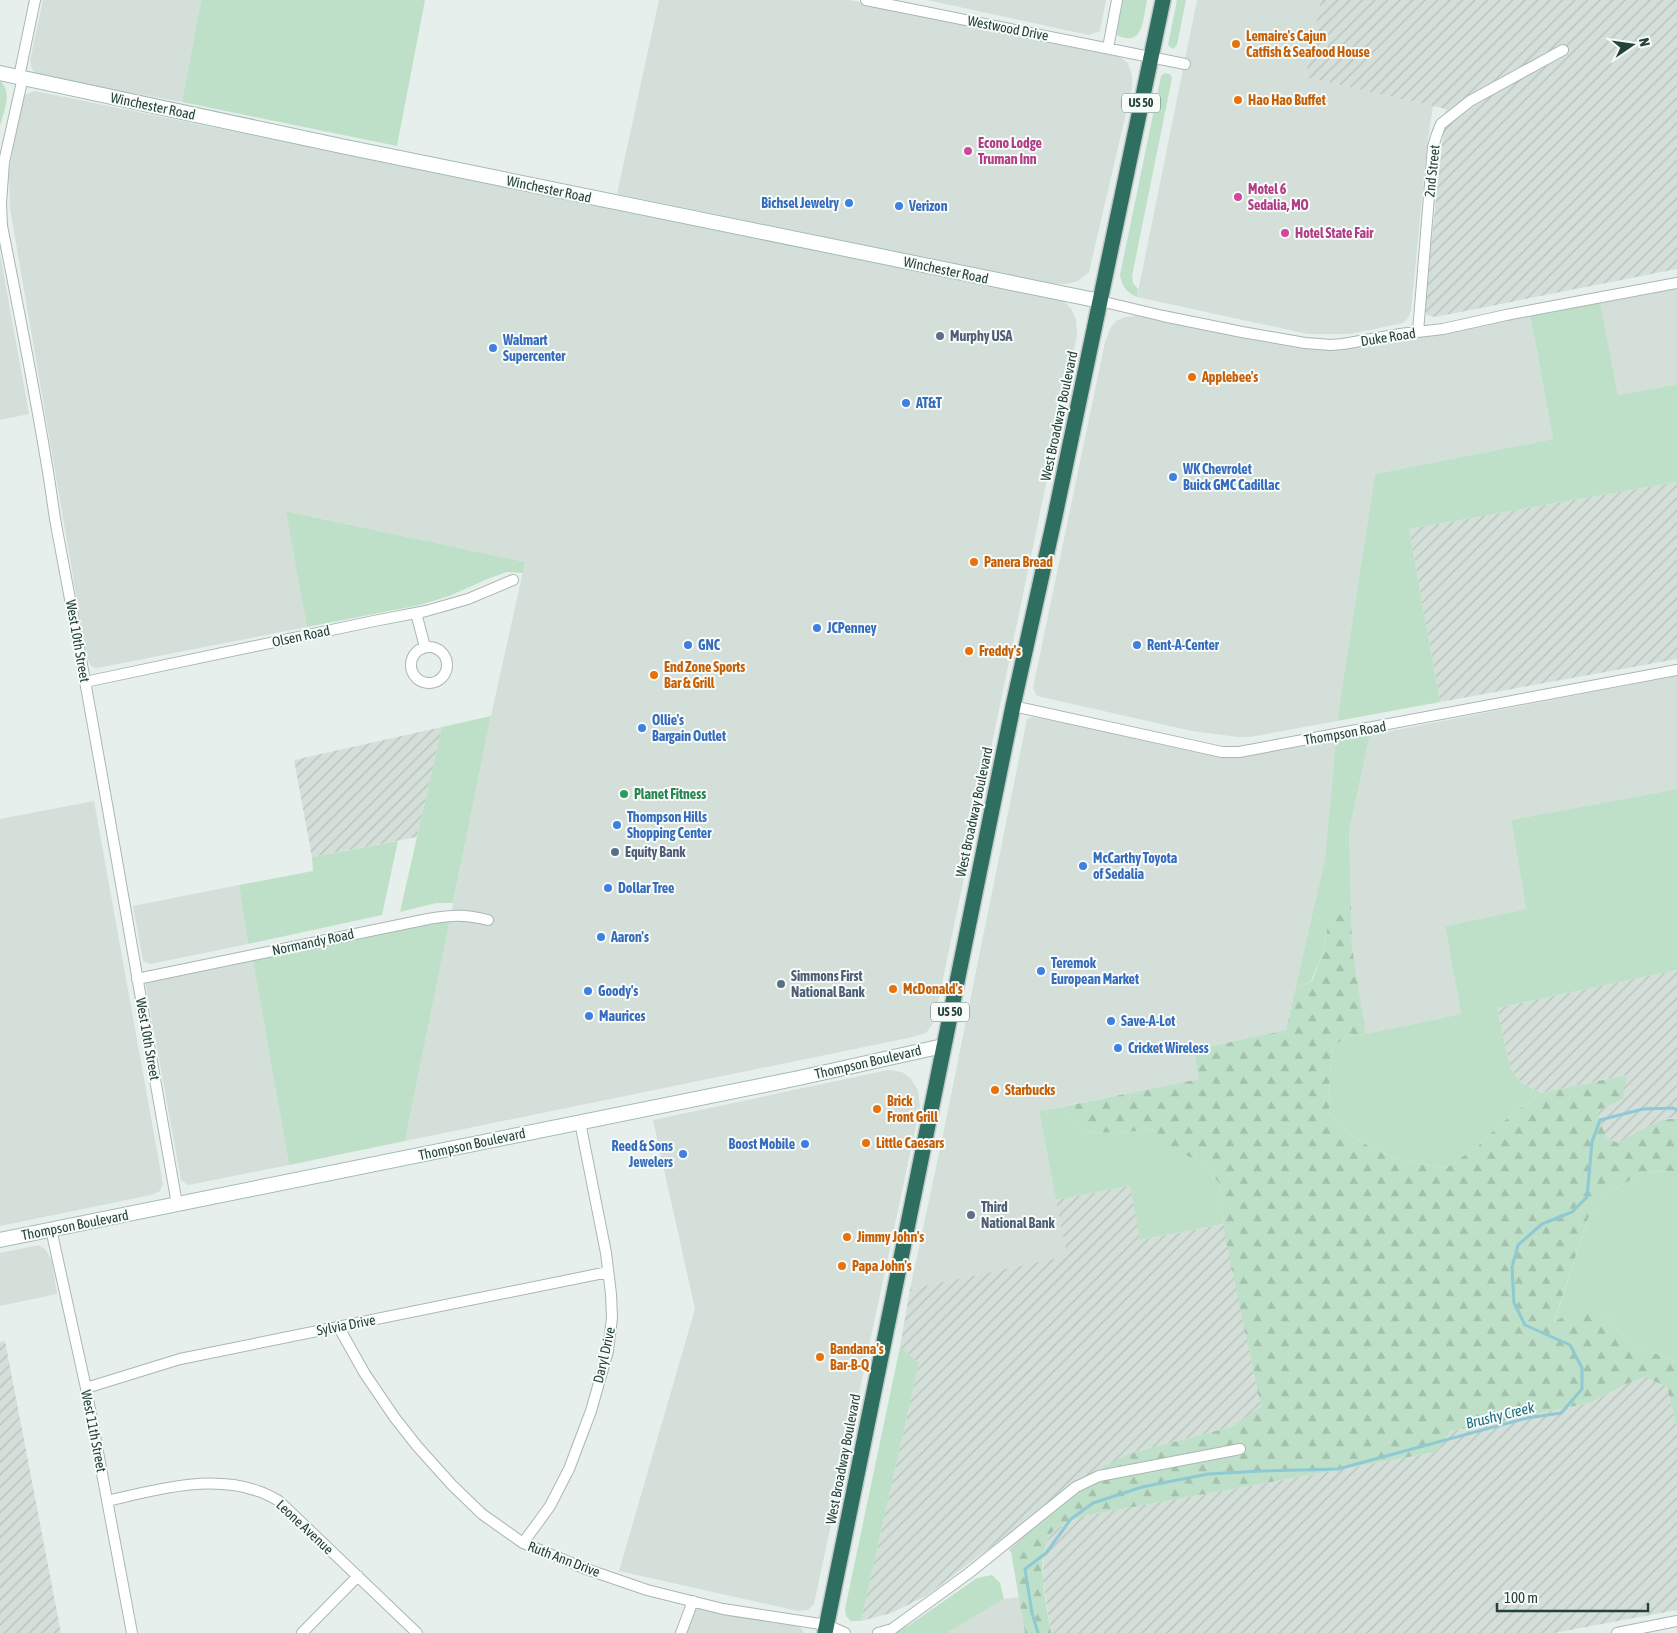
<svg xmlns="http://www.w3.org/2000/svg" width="1677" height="1633" font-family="'Asap Condensed',sans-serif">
	<defs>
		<pattern id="industrial-furrows" width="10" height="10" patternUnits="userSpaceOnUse" patternTransform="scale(1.25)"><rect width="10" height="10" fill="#d4dfda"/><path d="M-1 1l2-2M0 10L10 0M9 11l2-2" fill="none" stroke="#b6c1bc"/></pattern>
		<pattern id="forest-firs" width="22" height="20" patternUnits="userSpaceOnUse" patternTransform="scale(1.25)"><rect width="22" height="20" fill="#bfe0c8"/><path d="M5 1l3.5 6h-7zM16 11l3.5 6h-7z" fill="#a4c1ad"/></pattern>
	</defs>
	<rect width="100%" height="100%" fill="#e6efeb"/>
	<path fill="#d4dfda" d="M43,0H201L182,102L37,75L32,69L30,61Z
		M659,0H849L1120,57L1128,63L1132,75V87L1089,272L1078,281L1065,284L1048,283L617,194Z
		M927,0H1106L1100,31L1089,35Z
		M1197,0H1321L1305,77L1433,106L1427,146L1411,311L1408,318L1403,323L1350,334H1308L1137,297Z
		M35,91L1063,300L1071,309L1076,319L1077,335L934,1022L926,1033L908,1038L405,1141L491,716L525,562L287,511L307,627L97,668L91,666L87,658L10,208L9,172L21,104L26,94Z
		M0,254L29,414L0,420Z
		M1677,287V384L1618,395L1600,301Z
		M1530,314L1553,439L1375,474L1337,721L1250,737H1238L1192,731L1037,696L1033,688L1105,342L1110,329L1116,321L1125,317L1137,316L1298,348L1325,350Z
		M1677,676V789L1511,820L1526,909L1445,926L1461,1014L1366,1034L1352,947L1349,831L1370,735Z
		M1033,717L1204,750L1243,751L1336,739L1325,858L1286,1030L1195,1050L1200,1079L1039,1111L1067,1256L910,1289L944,1130L1027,719Z
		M94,801L163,1184L160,1191L151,1195L0,1226V819Z
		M239,885L248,944L150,964L143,961L133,906Z
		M252,956L289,1165L188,1185L181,1180L145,982L151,976Z
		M888,1070L902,1072L911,1079L918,1091L920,1107L814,1604L808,1610L798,1611L619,1571L695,1309L653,1120Z
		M39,1245L46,1250L52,1261L57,1294L0,1306V1253Z
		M1019,1597L1025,1633H947L1004,1599Z
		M699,1606L799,1625L804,1633H686L692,1612Z"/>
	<path fill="url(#industrial-furrows)" d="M1321,0H1677V269L1435,317L1427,315L1424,308L1446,109L1305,77Z
		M1677,482V659L1440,702L1409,529Z
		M442,727L417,837L312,857L294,760Z
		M1677,970V1119L1670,1118L1644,1129L1618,1143L1605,1137L1597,1111L1625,1075L1541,1093L1520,1082L1510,1067L1497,1008Z
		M1130,1186L1141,1240L1224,1224L1261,1408L1231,1427L1131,1453L1065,1497L1011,1552L999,1541L926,1596L891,1613L861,1621L919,1363L900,1347L910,1289L1067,1256L1056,1200Z
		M5,1341L61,1633H0V1342Z
		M1646,1377L1667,1387L1677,1427V1610L1554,1633H1051L1043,1580L1044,1546L1054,1529L1084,1516L1436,1452L1451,1431L1590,1403L1624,1385Z"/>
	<path fill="#bfe0c8" d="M201,0H425L397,146L182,102Z
		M1119,0H1147C1143,19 1144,48 1117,35L1114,25Z
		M1177,0H1186L1177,45L1173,49L1168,45Z
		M1165,73L1170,74L1172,78L1132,276L1133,283L1138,289L1137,297C1126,292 1122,286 1120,275L1161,76Z
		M0,81C13,93 4,110 0,126Z
		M1600,301L1618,395L1677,384V482L1409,529L1440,702L1337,721L1375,474L1553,439L1530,314Z
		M286,511L525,562L523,573L507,572L490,578L449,596L420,605L307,627Z
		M491,716L453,903H436L400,912L442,727Z
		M1370,735L1349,831L1351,904L1328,925L1322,956L1311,981L1295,990L1325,858L1336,739Z
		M1677,789V970L1497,1008L1510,1067L1520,1082L1541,1093L1504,1121L1477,1147L1446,1168C1410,1164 1376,1155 1348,1132C1341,1127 1335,1119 1329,1112L1330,1072L1333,1047L1347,1036L1366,1034L1461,1014L1445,926L1526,909L1511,820Z
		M398,841L382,915L248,944L239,885L313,871L312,857Z
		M450,919L405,1141L289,1165L252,956Z
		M1061,1107L1084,1132L1121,1133L1152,1129L1182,1154L1200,1161L1220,1184L1224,1224L1140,1240L1130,1186L1056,1200L1039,1111Z
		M1677,1171V1362L1630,1344L1605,1313L1554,1323L1588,1218L1610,1192L1644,1172Z
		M900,1347L919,1363L861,1621H851L846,1616L845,1609Z
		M992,1575L1000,1583L1004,1599L947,1633H889L908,1626L977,1578Z"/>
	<path fill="url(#forest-firs)" d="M1351,904L1352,947L1366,1034L1347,1036L1333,1047L1330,1072L1329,1112C1335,1119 1341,1127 1348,1132C1376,1155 1410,1164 1446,1168L1477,1147L1504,1121L1541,1093L1626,1075L1623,1099L1597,1111L1606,1137L1618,1143C1633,1135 1660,1116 1677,1119V1171L1644,1172L1610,1192L1588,1218L1554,1322L1585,1305L1605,1313L1630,1344L1677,1362V1427L1667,1387L1645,1377L1624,1385L1590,1403L1451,1431L1436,1452L1084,1516C1077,1519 1058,1525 1053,1531C1033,1555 1047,1604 1051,1633H1025L1011,1552L1065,1497L1105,1466L1131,1453L1231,1427L1261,1407L1225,1236L1220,1184L1200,1161L1177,1152L1152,1129L1121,1133L1084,1132L1061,1107L1199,1079L1194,1050L1286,1030L1295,990L1312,981L1322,956L1328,925Z"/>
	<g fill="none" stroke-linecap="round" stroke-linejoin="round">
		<path stroke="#8ec9d4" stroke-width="3" d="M1038,1633L1032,1613L1025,1569L1046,1553L1071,1519L1093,1503L1142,1487L1208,1474L1261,1471L1338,1469L1527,1418L1561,1413L1582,1389V1368L1570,1345L1525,1325L1514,1303L1512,1267L1518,1245L1542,1224L1572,1212L1587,1197L1592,1142L1600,1120L1643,1109L1673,1108L1677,1110"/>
		<g stroke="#a8b8b2" stroke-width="12">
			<path id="street" d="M866,0L1185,64
				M1108,48L1117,0
				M19,77L35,0
				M23,77L4,162L1,203L2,226C18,306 34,386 47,466C51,488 53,509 57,530C100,754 137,980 177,1204
				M1100,301L1163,316L1242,332L1305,343L1331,345L1343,344L1400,334L1443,329L1506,315L1677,283
				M1418,332L1433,147L1437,134L1441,124L1470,101L1563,50
				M416,613L425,647
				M411 665a18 18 0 1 1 36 0a18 18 0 1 1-36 0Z
				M85,682L374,621L426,611L468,599L513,580
				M1013,706L1222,752H1239L1677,670
				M137,979L428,919C453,915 463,914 488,920
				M51,1229L86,1388L132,1633
				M338,1326L365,1374L395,1418L417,1446L452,1485L482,1514L523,1543L586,1569L647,1590L723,1609L827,1625L845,1633
				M86,1388L180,1359L608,1272
				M107,1501C155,1490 209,1474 258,1491C265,1493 272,1497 279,1501L417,1633
				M523,1543L550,1506L569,1469L591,1411L608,1351L612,1318L611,1294L606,1253L580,1122
				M302,1633L358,1576
				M681,1633L693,1601
				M878,1633L892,1629L969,1573L1076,1487L1099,1476L1240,1449
				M1617,1633L1677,1621"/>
		</g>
		<g stroke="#a4bbb3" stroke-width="16">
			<path id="secondary" d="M0,73L341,146L1100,301
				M0,1240L799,1078L943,1046"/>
		</g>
		<g stroke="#c2cac8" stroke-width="18">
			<path id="highway" d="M825,1633L1013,706L1055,516L1163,0"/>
		</g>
		<use href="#street" stroke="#fff" stroke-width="10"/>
		<use href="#secondary" stroke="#fff" stroke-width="14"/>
		<use href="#highway" stroke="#2f6f62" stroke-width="15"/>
	</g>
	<g fill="#e8710a" stroke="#f7fbf9" stroke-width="2">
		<circle cx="1236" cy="44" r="5"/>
		<circle cx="1238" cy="100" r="5"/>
		<circle cx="1192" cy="377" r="5"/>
		<circle cx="974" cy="562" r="5"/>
		<circle cx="969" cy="651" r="5"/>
		<circle cx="654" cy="675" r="5"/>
		<circle cx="893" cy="989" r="5"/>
		<circle cx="995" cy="1090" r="5"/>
		<circle cx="877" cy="1109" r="5"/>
		<circle cx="866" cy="1143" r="5"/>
		<circle cx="847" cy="1237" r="5"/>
		<circle cx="842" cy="1266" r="5"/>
		<circle cx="820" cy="1357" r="5"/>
	</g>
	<g fill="#d1479c" stroke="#f7fbf9" stroke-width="2">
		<circle cx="968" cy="151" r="5"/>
		<circle cx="1238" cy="197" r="5"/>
		<circle cx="1285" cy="233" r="5"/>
	</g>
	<g fill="#3f7fe0" stroke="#f7fbf9" stroke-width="2">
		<circle cx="849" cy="203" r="5"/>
		<circle cx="899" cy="206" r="5"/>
		<circle cx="493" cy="348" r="5"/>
		<circle cx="906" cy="403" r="5"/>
		<circle cx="1173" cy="477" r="5"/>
		<circle cx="817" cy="628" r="5"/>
		<circle cx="688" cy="645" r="5"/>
		<circle cx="1137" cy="645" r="5"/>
		<circle cx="642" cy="728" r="5"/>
		<circle cx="617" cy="825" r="5"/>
		<circle cx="1083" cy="866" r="5"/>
		<circle cx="608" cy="888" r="5"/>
		<circle cx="601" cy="937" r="5"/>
		<circle cx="1041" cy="971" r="5"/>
		<circle cx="588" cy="991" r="5"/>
		<circle cx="589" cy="1016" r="5"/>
		<circle cx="1111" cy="1021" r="5"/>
		<circle cx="1118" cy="1048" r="5"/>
		<circle cx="805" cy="1144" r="5"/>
		<circle cx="683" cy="1154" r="5"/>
	</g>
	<g fill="#5c6f8a" stroke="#f7fbf9" stroke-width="2">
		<circle cx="940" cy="336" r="5"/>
		<circle cx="615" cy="852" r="5"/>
		<circle cx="781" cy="984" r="5"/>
		<circle cx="971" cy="1215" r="5"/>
	</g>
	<circle fill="#2e9e5b" stroke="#f7fbf9" stroke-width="2" cx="624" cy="794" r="5"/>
	<g text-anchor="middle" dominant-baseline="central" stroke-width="4" stroke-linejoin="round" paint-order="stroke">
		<g fill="#f7fbf9" stroke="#637a73" stroke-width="1">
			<rect x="1122" y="93.5" width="38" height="19" rx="4"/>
			<rect x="931" y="1002.5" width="38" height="19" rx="4"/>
		</g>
		<g font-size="12" font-weight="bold" fill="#24423a">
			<text x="1141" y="103">US 50</text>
			<text x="950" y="1012">US 50</text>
		</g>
		<g font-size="14" fill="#24423a" stroke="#f7fbf9">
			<text transform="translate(1008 28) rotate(11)">Westwood Drive</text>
			<text transform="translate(153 106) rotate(12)">Winchester Road</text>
			<text transform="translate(1432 171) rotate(-84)">2nd Street</text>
			<text transform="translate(549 189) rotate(12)">Winchester Road</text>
			<text transform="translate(946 270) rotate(12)">Winchester Road</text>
			<text transform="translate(1388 337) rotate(-9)">Duke Road</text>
			<text transform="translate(1059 416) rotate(-78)">West Broadway Boulevard</text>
			<text transform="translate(301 636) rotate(-12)">Olsen Road</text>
			<text transform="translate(78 641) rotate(80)">West 10th Street</text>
			<text transform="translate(1345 733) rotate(-10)">Thompson Road</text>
			<text transform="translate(974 812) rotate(-78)">West Broadway Boulevard</text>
			<text transform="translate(313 942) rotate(-12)">Normandy Road</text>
			<text transform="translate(148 1039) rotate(80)">West 10th Street</text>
			<text transform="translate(868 1062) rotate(-13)">Thompson Boulevard</text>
			<text transform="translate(472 1144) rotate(-12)">Thompson Boulevard</text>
			<text transform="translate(75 1225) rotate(-11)">Thompson Boulevard</text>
			<text transform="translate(346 1325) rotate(-11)">Sylvia Drive</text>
			<text transform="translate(604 1355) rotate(-77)">Daryl Drive</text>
			<text transform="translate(94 1431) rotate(79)">West 11th Street</text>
			<text transform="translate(843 1459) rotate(-79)">West Broadway Boulevard</text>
			<text transform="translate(305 1527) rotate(43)">Leone Avenue</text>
			<text transform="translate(564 1559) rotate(21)">Ruth Ann Drive</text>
		</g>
		<g font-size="14" font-weight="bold" fill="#c56008" stroke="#f7fbf9" text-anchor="start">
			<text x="1246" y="36">Lemaire's Cajun<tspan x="1246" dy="16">Catfish &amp; Seafood House</tspan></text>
			<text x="1248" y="100">Hao Hao Buffet</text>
			<text x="1202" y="377">Applebee's</text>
			<text x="984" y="562">Panera Bread</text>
			<text x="979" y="651">Freddy's</text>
			<text x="664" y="667">End Zone Sports<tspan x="664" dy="16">Bar &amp; Grill</tspan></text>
			<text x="903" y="989">McDonald's</text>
			<text x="1005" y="1090">Starbucks</text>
			<text x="887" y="1101">Brick<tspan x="887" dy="16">Front Grill</tspan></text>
			<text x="876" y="1143">Little Caesars</text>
			<text x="857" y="1237">Jimmy John's</text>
			<text x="852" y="1266">Papa John's</text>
			<text x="830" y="1349">Bandana's<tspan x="830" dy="16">Bar-B-Q</tspan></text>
		</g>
		<g font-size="14" font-weight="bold" fill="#b23c85" stroke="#f7fbf9" text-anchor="start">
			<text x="978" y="143">Econo Lodge<tspan x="978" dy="16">Truman Inn</tspan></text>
			<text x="1248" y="189">Motel 6<tspan x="1248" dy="16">Sedalia, MO</tspan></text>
			<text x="1295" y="233">Hotel State Fair</text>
		</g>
		<g font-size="14" font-weight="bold" fill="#366cbe" stroke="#f7fbf9" text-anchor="start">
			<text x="839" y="203" text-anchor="end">Bichsel Jewelry</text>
			<text x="909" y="206">Verizon</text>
			<text x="503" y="340">Walmart<tspan x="503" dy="16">Supercenter</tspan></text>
			<text x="916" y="403">AT&amp;T</text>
			<text x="1183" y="469">WK Chevrolet<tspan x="1183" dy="16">Buick GMC Cadillac</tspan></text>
			<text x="827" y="628">JCPenney</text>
			<text x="698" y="645">GNC</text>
			<text x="1147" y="645">Rent-A-Center</text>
			<text x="652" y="720">Ollie's<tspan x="652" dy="16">Bargain Outlet</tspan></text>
			<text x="627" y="817">Thompson Hills<tspan x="627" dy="16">Shopping Center</tspan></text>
			<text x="1093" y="858">McCarthy Toyota<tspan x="1093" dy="16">of Sedalia</tspan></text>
			<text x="618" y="888">Dollar Tree</text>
			<text x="611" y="937">Aaron's</text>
			<text x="1051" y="963">Teremok<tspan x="1051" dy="16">European Market</tspan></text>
			<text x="598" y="991">Goody's</text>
			<text x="599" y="1016">Maurices</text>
			<text x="1121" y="1021">Save-A-Lot</text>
			<text x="1128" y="1048">Cricket Wireless</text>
			<text x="795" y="1144" text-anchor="end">Boost Mobile</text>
			<text x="673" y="1146" text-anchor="end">Reed &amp; Sons<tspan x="673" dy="16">Jewelers</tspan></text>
		</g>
		<g font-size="14" font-weight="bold" fill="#4e5e75" stroke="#f7fbf9" text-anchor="start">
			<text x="950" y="336">Murphy USA</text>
			<text x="625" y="852">Equity Bank</text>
			<text x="791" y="976">Simmons First<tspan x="791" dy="16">National Bank</tspan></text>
			<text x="981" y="1207">Third<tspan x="981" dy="16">National Bank</tspan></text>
		</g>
		<g font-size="14" font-weight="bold" fill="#27864d" stroke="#f7fbf9" text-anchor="start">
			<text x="634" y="794">Planet Fitness</text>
		</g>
		<g font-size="15" font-style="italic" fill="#1c6f80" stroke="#f7fbf9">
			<text transform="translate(1500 1415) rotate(-14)">Brushy Creek</text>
		</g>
	</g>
	<g transform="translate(1632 45) rotate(77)" stroke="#f7fbf9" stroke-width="4" paint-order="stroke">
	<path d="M0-4L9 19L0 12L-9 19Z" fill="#24423a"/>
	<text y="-8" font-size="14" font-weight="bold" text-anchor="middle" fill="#24423a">N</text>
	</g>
	<path d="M1497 1603v8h151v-8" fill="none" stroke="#24423a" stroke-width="2.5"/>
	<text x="1504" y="1603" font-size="15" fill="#24423a" stroke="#f7fbf9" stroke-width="4" paint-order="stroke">100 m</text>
</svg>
